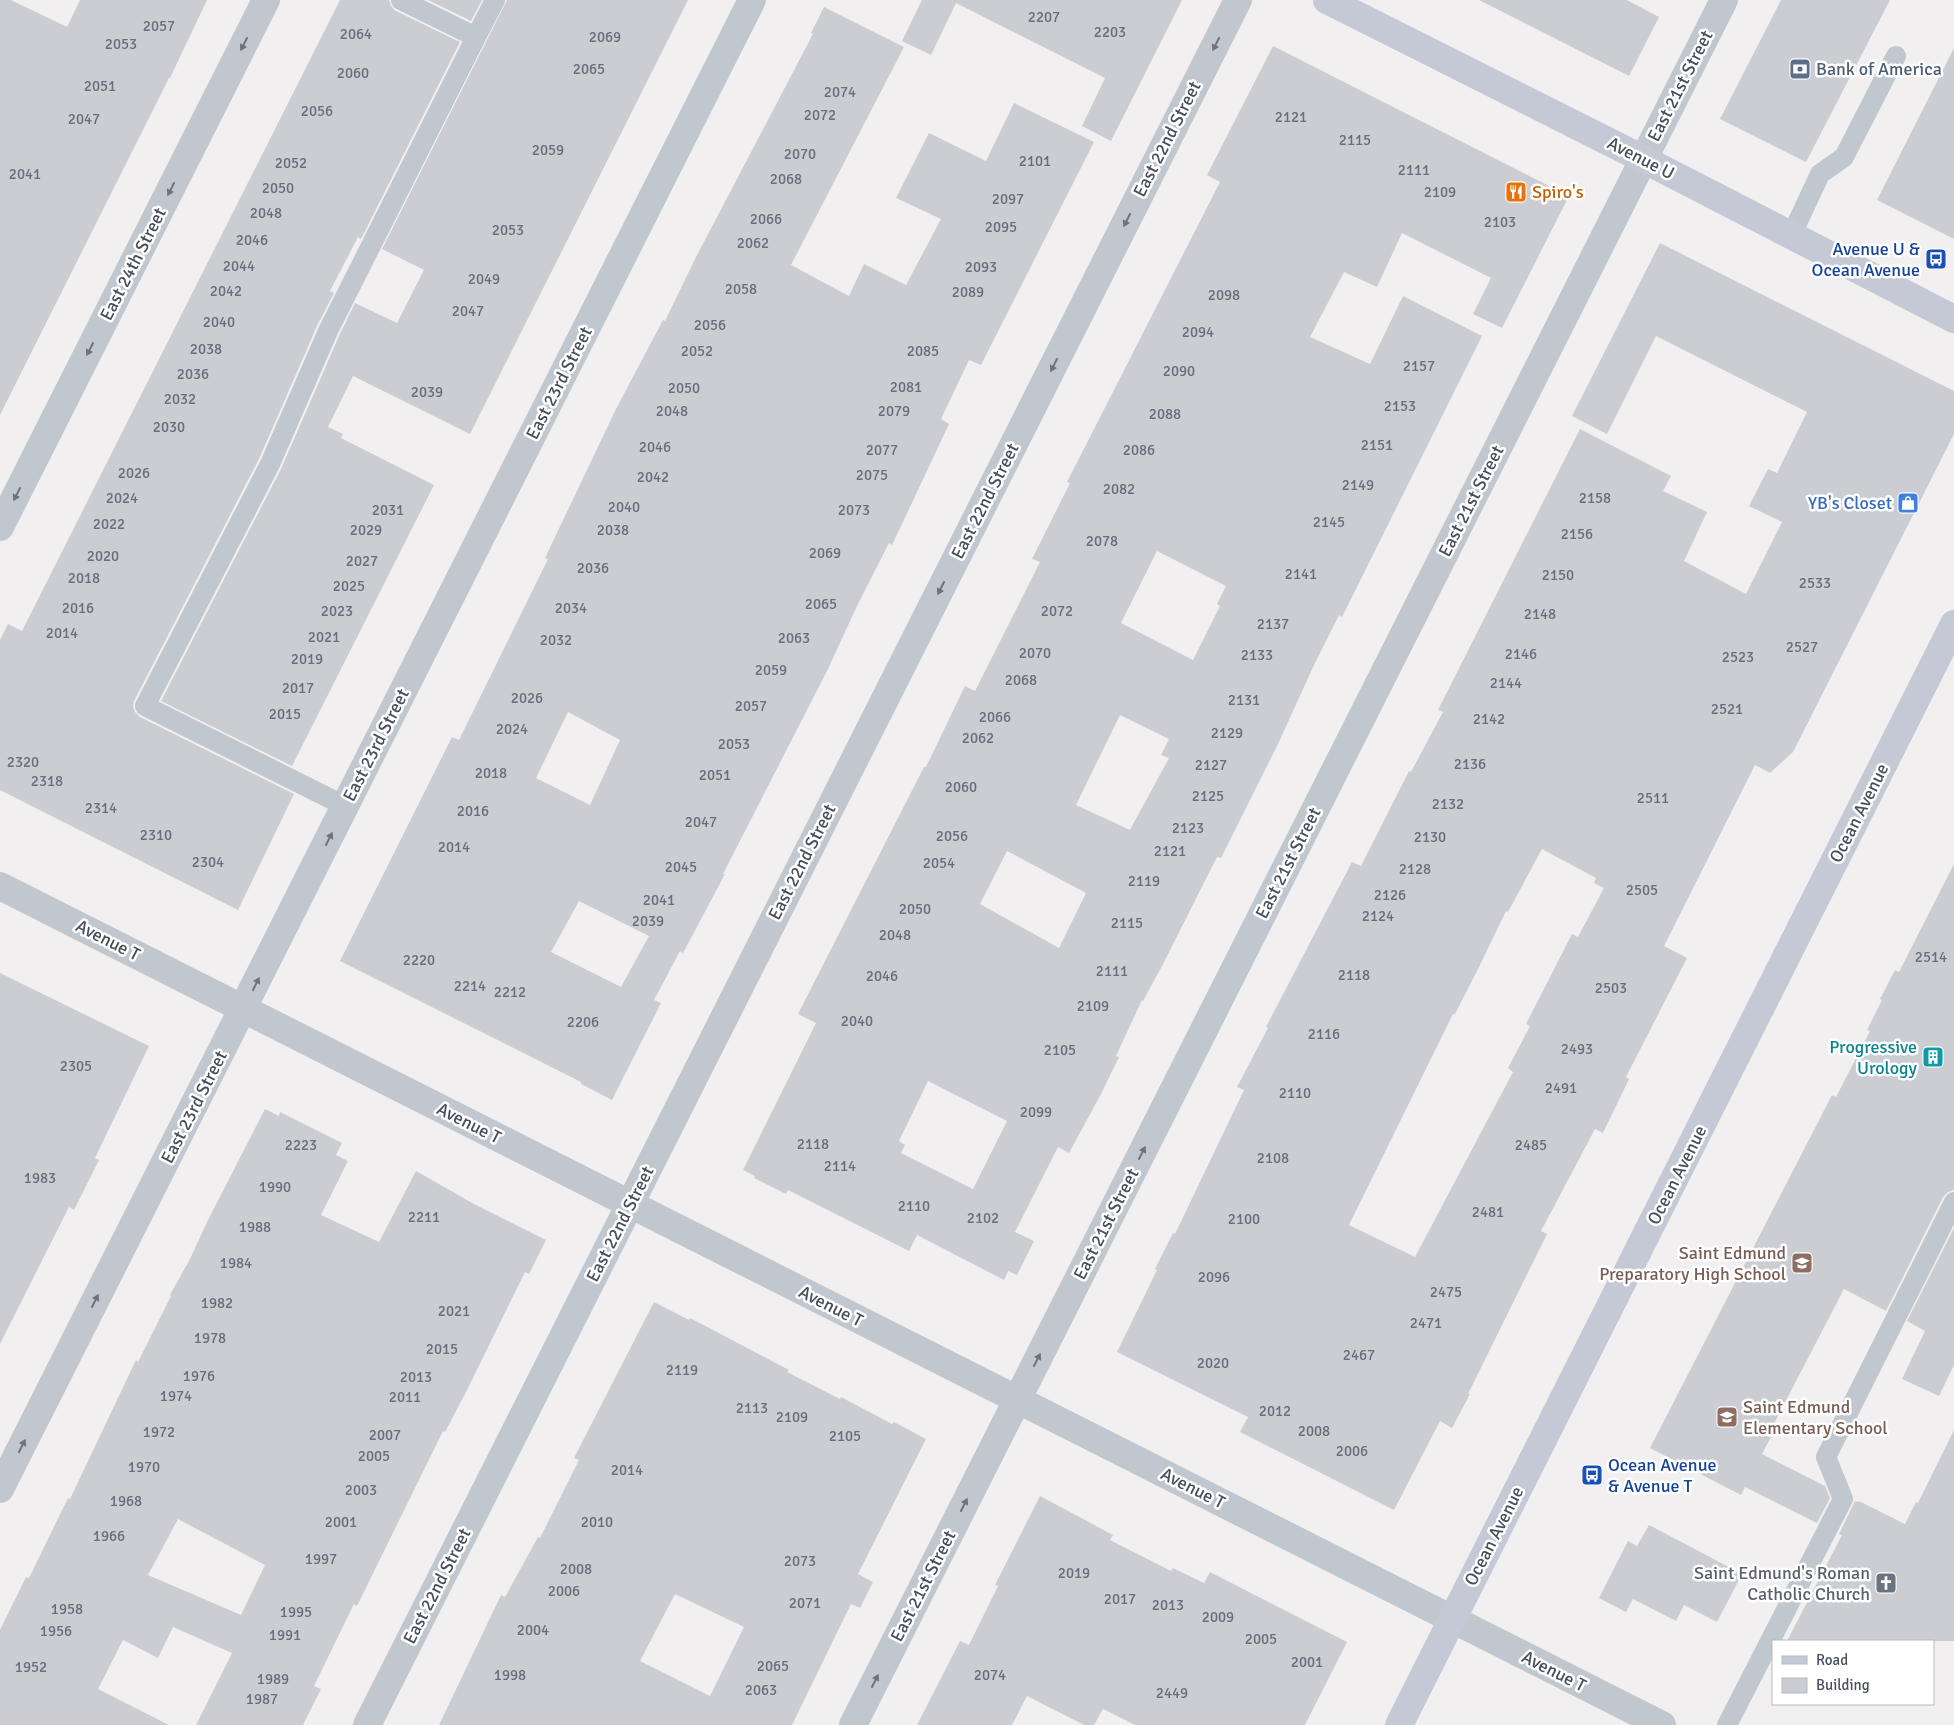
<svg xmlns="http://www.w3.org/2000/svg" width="1954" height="1725" font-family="Signika,sans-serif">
	<rect width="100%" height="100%" fill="#f1efef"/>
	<path fill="#cccdd3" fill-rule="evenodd" d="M0,0H11L67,27L80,0H207L170,78H169L0,415Z
		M340,0H389L391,6L396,11L460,42L361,239L358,237L330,291L334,293L317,326L259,459L134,701L133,706L135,712L140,717L294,794L238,910L0,790V640L8,624L22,631Z
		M428,0H482L471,21Z
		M507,0H688L470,434L353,376L328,427L343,434L341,438L434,485L292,766L161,701L281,469L339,336L355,303L397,323L424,270L382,249Z
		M922,0H1182L1111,141L1082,126L1105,78L956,3L931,55L902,41Z
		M1479,0H1627L1659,17L1629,76Z
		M1781,0H1890L1806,162L1720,119Z
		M824,7L904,47L791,265L849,296L864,264L906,285L941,219L896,198L929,133L986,161L1014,103L1094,142L981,365L969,360L941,419L949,424L910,507L892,545L889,543L857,606L828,669L723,874H725L683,953L680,951L654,1000L661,1003L612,1100L581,1084V1082L340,961L452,737L459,740L548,559L545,558L616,409L663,320L665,321L696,257L813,34L811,33ZM568,712L620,740L590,805L536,778ZM579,901L649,936L621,987L551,952Z
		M1273,46L1569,196L1502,328L1473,314L1491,278L1402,233L1377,287L1344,272L1310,337L1370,364L1403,296L1482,336L1342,617L1339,615L1314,665L1278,744L1221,858L1217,857L1162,966L1143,1001L1142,1000L1116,1056L1119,1057L1101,1094L1069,1153L1058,1147L1015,1232L1034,1241L1017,1275L1008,1271L1004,1280L917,1235L909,1251L788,1190L786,1194L754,1178L755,1176L743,1170L816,1023L798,1014L924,767H926L965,686L975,691L1040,562L1032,559L1070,483L1067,482L1220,182L1207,175ZM1157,551L1226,586L1217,604L1220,606L1193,660L1121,623ZM1120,715L1169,739L1161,755L1169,758L1130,830L1076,805ZM1007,851L1086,893L1059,948L980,904ZM928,1081L1007,1121L973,1189L901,1153L905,1145L899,1141Z
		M1954,48V239L1877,200Z
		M1660,243L1954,391V434L1793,752L1770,773L1755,765L1664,946L1687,958L1626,1077L1629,1079L1603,1133L1595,1129L1541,1231L1547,1234L1468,1394H1470L1452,1428L1440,1421L1394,1510L1240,1432L1248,1417L1117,1352L1157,1270L1155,1269L1173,1233L1175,1234L1244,1090L1237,1087L1268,1028L1266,1027L1352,862L1361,866L1409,771L1411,772L1443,712L1438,710L1580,429L1671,476L1663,491L1707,512L1684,561L1746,594L1782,522L1749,506L1768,469L1777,473L1807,412L1656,336L1607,434L1572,416ZM1542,849L1596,878L1594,883L1604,888L1578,937L1572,934L1526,1024L1530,1026L1508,1068L1513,1072L1415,1257L1349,1225L1453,1014H1455L1479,967L1506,911L1508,912Z
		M1954,864V1190L1948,1192L1943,1197L1886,1311L1844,1289L1768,1435L1771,1437L1762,1454L1825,1486L1830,1498L1817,1523L1745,1487L1741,1495L1650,1448L1832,1095L1836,1097L1870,1031L1867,1030L1882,1000L1880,999L1895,970L1899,972Z
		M0,973L149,1046L95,1158L99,1160L74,1210L69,1207L0,1344Z
		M265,1109L279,1116L280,1112L342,1143L336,1155L348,1161L321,1215L379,1242L416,1171L474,1204L546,1240L529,1274L525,1272L466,1392L445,1432L443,1431L357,1606L354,1604L314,1686L321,1689L303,1725H196L232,1653L173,1627L158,1658L123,1640L98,1689L169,1725H0V1630L26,1577L29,1578L68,1498L70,1499L136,1360L138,1362L171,1296L170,1295L190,1259L207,1222ZM178,1519L265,1565L241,1615L148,1575Z
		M1954,1228V1365L1939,1396L1902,1379L1925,1331L1907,1321Z
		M654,1302L689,1320L690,1318L789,1370L787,1372L840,1399L841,1397L892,1424L894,1422L926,1439L858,1574L873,1582L860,1608L851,1604L792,1725H439L501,1595L505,1597L538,1537L540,1538L579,1460L574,1458ZM675,1594L744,1627L710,1696L640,1661Z
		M1954,1430V1641H1787L1842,1535L1839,1534L1855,1501L1858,1502L1859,1501L1905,1524L1916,1502L1918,1503Z
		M1040,1496L1113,1535L1110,1540L1171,1571L1173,1568L1204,1583L1210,1572L1347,1642L1305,1725H1135L1103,1709L1094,1725H1084L1027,1696L1012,1725H917L960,1641L969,1645L998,1586L995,1585Z
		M1649,1525L1742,1574L1717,1622L1684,1605L1676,1621L1633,1599L1626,1612L1599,1598L1628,1541L1637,1546Z"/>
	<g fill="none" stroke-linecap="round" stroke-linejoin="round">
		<path stroke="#c1c7cf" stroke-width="20" d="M476,37L495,0
			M1791,236L1820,174L1844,157L1896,56
			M345,806L145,706L270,464L328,331L476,37L401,0
			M1727,1725L1843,1499L1826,1457L1954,1202"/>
		<path stroke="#c1c7cf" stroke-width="28" d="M0,527L266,0
			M0,886L1662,1725
			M0,1489L752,0
			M367,1725L1238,0
			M853,1725L1724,0"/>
		<path stroke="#c4c9d5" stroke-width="28" d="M1327,0L1643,159L1954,319
			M1399,1725L1954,624"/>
	</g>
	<defs><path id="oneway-solid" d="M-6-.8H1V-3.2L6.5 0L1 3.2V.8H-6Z" transform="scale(1.25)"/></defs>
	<g fill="#6d737d">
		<use href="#oneway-solid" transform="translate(244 44) rotate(117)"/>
		<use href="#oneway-solid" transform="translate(1216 44) rotate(117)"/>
		<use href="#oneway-solid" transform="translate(171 189) rotate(117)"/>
		<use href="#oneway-solid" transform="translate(1127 220) rotate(117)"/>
		<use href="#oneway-solid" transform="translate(90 349) rotate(117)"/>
		<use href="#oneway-solid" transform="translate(1054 365) rotate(117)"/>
		<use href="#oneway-solid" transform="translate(17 494) rotate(117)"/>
		<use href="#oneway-solid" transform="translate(941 588) rotate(117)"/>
		<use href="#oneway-solid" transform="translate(329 839) rotate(-63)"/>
		<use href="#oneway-solid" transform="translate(256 984) rotate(-63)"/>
		<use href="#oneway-solid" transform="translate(1142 1153) rotate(-63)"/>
		<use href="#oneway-solid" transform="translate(95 1301) rotate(-63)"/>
		<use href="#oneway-solid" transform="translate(1037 1360) rotate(-63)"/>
		<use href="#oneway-solid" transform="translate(22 1446) rotate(-63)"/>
		<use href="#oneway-solid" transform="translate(964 1505) rotate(-63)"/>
		<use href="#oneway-solid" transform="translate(875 1681) rotate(-63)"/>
	</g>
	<defs>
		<g id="bank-square" transform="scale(1.125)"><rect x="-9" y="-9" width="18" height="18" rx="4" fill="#5c6f8a" stroke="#fff"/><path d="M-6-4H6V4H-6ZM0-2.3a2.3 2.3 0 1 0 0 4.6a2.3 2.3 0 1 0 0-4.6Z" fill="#fff"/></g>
		<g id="restaurant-square" transform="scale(1.125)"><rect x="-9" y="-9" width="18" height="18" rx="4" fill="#e8710a" stroke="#fff"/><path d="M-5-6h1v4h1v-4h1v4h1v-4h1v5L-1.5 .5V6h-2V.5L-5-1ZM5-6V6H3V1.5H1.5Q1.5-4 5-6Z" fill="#fff"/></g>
		<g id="bus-square" transform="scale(1.125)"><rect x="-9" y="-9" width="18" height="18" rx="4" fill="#1a4fb4" stroke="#fff"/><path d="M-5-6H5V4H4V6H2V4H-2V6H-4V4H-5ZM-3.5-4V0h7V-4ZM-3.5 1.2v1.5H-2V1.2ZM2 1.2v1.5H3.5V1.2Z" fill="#fff"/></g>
		<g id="shop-square" transform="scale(1.125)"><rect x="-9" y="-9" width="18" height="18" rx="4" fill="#3f7fe0" stroke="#fff"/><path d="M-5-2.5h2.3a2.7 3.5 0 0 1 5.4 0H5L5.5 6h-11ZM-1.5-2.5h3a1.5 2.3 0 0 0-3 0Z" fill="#fff"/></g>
		<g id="building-square" transform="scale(1.125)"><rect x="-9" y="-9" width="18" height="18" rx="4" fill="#0f9aa8" stroke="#fff"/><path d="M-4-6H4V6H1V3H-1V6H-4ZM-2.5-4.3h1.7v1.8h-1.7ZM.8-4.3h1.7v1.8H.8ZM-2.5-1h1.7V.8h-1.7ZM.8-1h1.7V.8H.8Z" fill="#fff"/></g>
		<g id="school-square" transform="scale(1.125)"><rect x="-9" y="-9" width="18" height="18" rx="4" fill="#8d6e63" stroke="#fff"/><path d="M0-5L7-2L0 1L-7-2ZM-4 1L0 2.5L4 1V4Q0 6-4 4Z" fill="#fff"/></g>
		<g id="church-square" transform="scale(1.125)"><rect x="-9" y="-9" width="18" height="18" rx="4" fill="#6b7280" stroke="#fff"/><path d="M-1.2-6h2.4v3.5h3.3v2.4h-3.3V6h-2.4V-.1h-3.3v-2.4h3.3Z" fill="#fff"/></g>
	</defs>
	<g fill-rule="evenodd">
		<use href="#bank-square" x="1800" y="69"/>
		<use href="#restaurant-square" x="1516" y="192"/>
		<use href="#bus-square" x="1936" y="259"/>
		<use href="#shop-square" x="1908" y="503"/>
		<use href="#building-square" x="1933" y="1057"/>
		<use href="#school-square" x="1802" y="1263"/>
		<use href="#school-square" x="1727" y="1417"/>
		<use href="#bus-square" x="1592" y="1475"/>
		<use href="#church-square" x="1886" y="1583"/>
	</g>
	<g text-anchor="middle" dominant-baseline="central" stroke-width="5" stroke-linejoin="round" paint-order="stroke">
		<g font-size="15" fill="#6a6e78">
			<text x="1044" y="17">2207</text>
			<text x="159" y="26">2057</text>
			<text x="1110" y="32">2203</text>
			<text x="356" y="34">2064</text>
			<text x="605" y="37">2069</text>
			<text x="121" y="44">2053</text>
			<text x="589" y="69">2065</text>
			<text x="353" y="73">2060</text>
			<text x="100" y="86">2051</text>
			<text x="840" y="92">2074</text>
			<text x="317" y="111">2056</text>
			<text x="820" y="115">2072</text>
			<text x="1291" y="117">2121</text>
			<text x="84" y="119">2047</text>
			<text x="1355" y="140">2115</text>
			<text x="548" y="150">2059</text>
			<text x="800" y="154">2070</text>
			<text x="1035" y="161">2101</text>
			<text x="291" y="163">2052</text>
			<text x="1414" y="170">2111</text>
			<text x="25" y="174">2041</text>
			<text x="786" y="179">2068</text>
			<text x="278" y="188">2050</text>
			<text x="1440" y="192">2109</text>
			<text x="1008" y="199">2097</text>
			<text x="266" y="213">2048</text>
			<text x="766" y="219">2066</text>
			<text x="1500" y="222">2103</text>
			<text x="1001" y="227">2095</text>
			<text x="508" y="230">2053</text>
			<text x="252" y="240">2046</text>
			<text x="753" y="243">2062</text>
			<text x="239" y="266">2044</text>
			<text x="981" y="267">2093</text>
			<text x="484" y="279">2049</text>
			<text x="741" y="289">2058</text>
			<text x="226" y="291">2042</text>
			<text x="968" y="292">2089</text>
			<text x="1224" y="295">2098</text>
			<text x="468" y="311">2047</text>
			<text x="219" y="322">2040</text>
			<text x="710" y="325">2056</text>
			<text x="1198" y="332">2094</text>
			<text x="206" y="349">2038</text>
			<text x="697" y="351">2052</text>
			<text x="923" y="351">2085</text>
			<text x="1419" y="366">2157</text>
			<text x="1179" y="371">2090</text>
			<text x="193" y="374">2036</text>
			<text x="906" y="387">2081</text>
			<text x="684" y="388">2050</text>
			<text x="427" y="392">2039</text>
			<text x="180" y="399">2032</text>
			<text x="1400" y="406">2153</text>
			<text x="672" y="411">2048</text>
			<text x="894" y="411">2079</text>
			<text x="1165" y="414">2088</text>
			<text x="169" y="427">2030</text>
			<text x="1377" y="445">2151</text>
			<text x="655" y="447">2046</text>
			<text x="882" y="450">2077</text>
			<text x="1139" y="450">2086</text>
			<text x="134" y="473">2026</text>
			<text x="872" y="475">2075</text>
			<text x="653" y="477">2042</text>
			<text x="1358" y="485">2149</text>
			<text x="1119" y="489">2082</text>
			<text x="122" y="498">2024</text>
			<text x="1595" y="498">2158</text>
			<text x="624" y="507">2040</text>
			<text x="388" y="510">2031</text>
			<text x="854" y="510">2073</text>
			<text x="1329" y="522">2145</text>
			<text x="109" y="524">2022</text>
			<text x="366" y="530">2029</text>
			<text x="613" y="530">2038</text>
			<text x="1577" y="534">2156</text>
			<text x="1102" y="541">2078</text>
			<text x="825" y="553">2069</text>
			<text x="103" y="556">2020</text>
			<text x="362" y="561">2027</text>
			<text x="593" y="568">2036</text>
			<text x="1301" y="574">2141</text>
			<text x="1558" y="575">2150</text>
			<text x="84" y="578">2018</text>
			<text x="1815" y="583">2533</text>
			<text x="349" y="586">2025</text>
			<text x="821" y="604">2065</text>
			<text x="78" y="608">2016</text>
			<text x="571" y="608">2034</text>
			<text x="337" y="611">2023</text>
			<text x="1057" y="611">2072</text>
			<text x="1540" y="614">2148</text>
			<text x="1273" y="624">2137</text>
			<text x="62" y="633">2014</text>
			<text x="324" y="637">2021</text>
			<text x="794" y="638">2063</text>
			<text x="556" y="640">2032</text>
			<text x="1802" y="647">2527</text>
			<text x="1035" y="653">2070</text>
			<text x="1521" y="654">2146</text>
			<text x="1257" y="655">2133</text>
			<text x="1738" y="657">2523</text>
			<text x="307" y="659">2019</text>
			<text x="771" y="670">2059</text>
			<text x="1021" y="680">2068</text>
			<text x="1506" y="683">2144</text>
			<text x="298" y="688">2017</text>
			<text x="527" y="698">2026</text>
			<text x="1244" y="700">2131</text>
			<text x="751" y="706">2057</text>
			<text x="1727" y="709">2521</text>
			<text x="285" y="714">2015</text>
			<text x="995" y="717">2066</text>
			<text x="1489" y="719">2142</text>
			<text x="512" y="729">2024</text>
			<text x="1227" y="733">2129</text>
			<text x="978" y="738">2062</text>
			<text x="734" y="744">2053</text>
			<text x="23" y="762">2320</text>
			<text x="1470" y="764">2136</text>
			<text x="1211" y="765">2127</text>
			<text x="491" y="773">2018</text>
			<text x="715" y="775">2051</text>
			<text x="47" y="781">2318</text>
			<text x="961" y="787">2060</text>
			<text x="1208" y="796">2125</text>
			<text x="1653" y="798">2511</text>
			<text x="1448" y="804">2132</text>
			<text x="101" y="808">2314</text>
			<text x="473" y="811">2016</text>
			<text x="701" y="822">2047</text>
			<text x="1188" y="828">2123</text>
			<text x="156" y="835">2310</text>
			<text x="952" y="836">2056</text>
			<text x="1430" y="837">2130</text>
			<text x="454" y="847">2014</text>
			<text x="1170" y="851">2121</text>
			<text x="208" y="862">2304</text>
			<text x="939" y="863">2054</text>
			<text x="681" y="867">2045</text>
			<text x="1415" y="869">2128</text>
			<text x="1144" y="881">2119</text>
			<text x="1642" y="890">2505</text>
			<text x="1390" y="895">2126</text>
			<text x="659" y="900">2041</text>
			<text x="915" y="909">2050</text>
			<text x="1378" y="916">2124</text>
			<text x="648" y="921">2039</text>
			<text x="1127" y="923">2115</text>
			<text x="895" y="935">2048</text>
			<text x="1931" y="957">2514</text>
			<text x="419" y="960">2220</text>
			<text x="1112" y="971">2111</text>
			<text x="1354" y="975">2118</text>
			<text x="882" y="976">2046</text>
			<text x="470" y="986">2214</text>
			<text x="1611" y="988">2503</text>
			<text x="510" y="992">2212</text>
			<text x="1093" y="1006">2109</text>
			<text x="857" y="1021">2040</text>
			<text x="583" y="1022">2206</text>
			<text x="1324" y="1034">2116</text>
			<text x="1577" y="1049">2493</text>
			<text x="1060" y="1050">2105</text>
			<text x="76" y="1066">2305</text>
			<text x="1561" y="1088">2491</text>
			<text x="1295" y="1093">2110</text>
			<text x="1036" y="1112">2099</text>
			<text x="813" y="1144">2118</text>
			<text x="301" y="1145">2223</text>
			<text x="1531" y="1145">2485</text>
			<text x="1273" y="1158">2108</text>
			<text x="840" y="1166">2114</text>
			<text x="40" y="1178">1983</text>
			<text x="275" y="1187">1990</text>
			<text x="914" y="1206">2110</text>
			<text x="1488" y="1212">2481</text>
			<text x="424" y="1217">2211</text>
			<text x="983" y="1218">2102</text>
			<text x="1244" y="1219">2100</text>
			<text x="255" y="1227">1988</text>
			<text x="236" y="1263">1984</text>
			<text x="1214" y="1277">2096</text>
			<text x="1446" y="1292">2475</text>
			<text x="217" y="1303">1982</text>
			<text x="454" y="1311">2021</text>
			<text x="1426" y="1323">2471</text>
			<text x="210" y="1338">1978</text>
			<text x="442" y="1349">2015</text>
			<text x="1359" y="1355">2467</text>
			<text x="1213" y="1363">2020</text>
			<text x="682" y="1370">2119</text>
			<text x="199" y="1376">1976</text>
			<text x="416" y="1377">2013</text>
			<text x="176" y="1396">1974</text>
			<text x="405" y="1397">2011</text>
			<text x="752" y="1408">2113</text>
			<text x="1275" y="1411">2012</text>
			<text x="792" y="1417">2109</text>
			<text x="1314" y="1431">2008</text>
			<text x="159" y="1432">1972</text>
			<text x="385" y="1435">2007</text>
			<text x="845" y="1436">2105</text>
			<text x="1352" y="1451">2006</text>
			<text x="374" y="1456">2005</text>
			<text x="144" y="1467">1970</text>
			<text x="627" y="1470">2014</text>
			<text x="361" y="1490">2003</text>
			<text x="126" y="1501">1968</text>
			<text x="341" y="1522">2001</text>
			<text x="597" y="1522">2010</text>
			<text x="109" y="1536">1966</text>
			<text x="321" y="1559">1997</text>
			<text x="800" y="1561">2073</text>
			<text x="576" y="1569">2008</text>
			<text x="1074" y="1573">2019</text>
			<text x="564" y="1591">2006</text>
			<text x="1120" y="1599">2017</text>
			<text x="805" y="1603">2071</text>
			<text x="1168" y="1605">2013</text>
			<text x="67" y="1609">1958</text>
			<text x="296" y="1612">1995</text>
			<text x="1218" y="1617">2009</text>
			<text x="533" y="1630">2004</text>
			<text x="56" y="1631">1956</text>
			<text x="285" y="1635">1991</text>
			<text x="1261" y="1639">2005</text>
			<text x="1307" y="1662">2001</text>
			<text x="773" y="1666">2065</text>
			<text x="31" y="1667">1952</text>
			<text x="510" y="1675">1998</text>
			<text x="990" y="1675">2074</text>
			<text x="273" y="1679">1989</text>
			<text x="761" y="1690">2063</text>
			<text x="1172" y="1693">2449</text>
			<text x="262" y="1699">1987</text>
		</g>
		<g font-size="18" fill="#4e5e75" stroke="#fff" text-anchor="start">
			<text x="1816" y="69">Bank of America</text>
		</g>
		<g font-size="18" fill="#494f5a" stroke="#fff">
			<text transform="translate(1680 86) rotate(-63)">East 21st Street</text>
			<text transform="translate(1167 139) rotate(-63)">East 22nd Street</text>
			<text transform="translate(1641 158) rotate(27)">Avenue U</text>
			<text transform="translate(133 264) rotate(-63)">East 24th Street</text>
			<text transform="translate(559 383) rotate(-63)">East 23rd Street</text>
			<text transform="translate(985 501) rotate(-63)">East 22nd Street</text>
			<text transform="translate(1471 501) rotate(-63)">East 21st Street</text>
			<text transform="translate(376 745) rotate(-63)">East 23rd Street</text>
			<text transform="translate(1859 813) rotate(-63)">Ocean Avenue</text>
			<text transform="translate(802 862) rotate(-63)">East 22nd Street</text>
			<text transform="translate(1288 863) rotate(-63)">East 21st Street</text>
			<text transform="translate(108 940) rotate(27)">Avenue T</text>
			<text transform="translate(194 1107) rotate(-63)">East 23rd Street</text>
			<text transform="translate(469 1123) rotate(27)">Avenue T</text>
			<text transform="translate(1677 1175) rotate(-63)">Ocean Avenue</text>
			<text transform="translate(620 1224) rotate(-63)">East 22nd Street</text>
			<text transform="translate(1106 1224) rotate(-63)">East 21st Street</text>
			<text transform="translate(831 1306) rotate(27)">Avenue T</text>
			<text transform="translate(1193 1488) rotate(27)">Avenue T</text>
			<text transform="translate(1494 1536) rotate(-63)">Ocean Avenue</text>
			<text transform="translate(437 1586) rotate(-63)">East 22nd Street</text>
			<text transform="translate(923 1586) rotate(-63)">East 21st Street</text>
			<text transform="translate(1554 1671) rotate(27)">Avenue T</text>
		</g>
		<g font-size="18" fill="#c56008" stroke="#fff" text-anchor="start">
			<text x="1532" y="192">Spiro's</text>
		</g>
		<g font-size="18" fill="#164399" stroke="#fff" text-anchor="end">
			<text x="1920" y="249">Avenue U &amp;<tspan x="1920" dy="21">Ocean Avenue</tspan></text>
			<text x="1608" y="1465" text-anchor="start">Ocean Avenue<tspan x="1608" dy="21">&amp; Avenue T</tspan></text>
		</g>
		<g font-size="18" fill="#366cbe" stroke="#fff" text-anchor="end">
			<text x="1892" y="503">YB's Closet</text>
		</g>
		<g font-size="18" fill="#0d838f" stroke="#fff" text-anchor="end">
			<text x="1917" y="1047">Progressive<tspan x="1917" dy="21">Urology</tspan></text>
		</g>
		<g font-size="18" fill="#785e54" stroke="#fff" text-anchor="end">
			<text x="1786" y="1253">Saint Edmund<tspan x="1786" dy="21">Preparatory High School</tspan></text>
			<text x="1743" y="1407" text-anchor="start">Saint Edmund<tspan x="1743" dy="21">Elementary School</tspan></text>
		</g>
		<g font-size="18" fill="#5b616d" stroke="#fff" text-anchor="end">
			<text x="1870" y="1573">Saint Edmund's Roman<tspan x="1870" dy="21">Catholic Church</tspan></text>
		</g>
	</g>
	<rect x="1772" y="1640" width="162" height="65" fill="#ffffff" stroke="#b6b9bd"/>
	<rect x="1782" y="1656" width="25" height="8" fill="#c4c9d5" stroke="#b6b9bd"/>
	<text x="1816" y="1665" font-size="15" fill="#494f5a">Road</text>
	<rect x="1782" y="1678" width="25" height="15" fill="#cccdd3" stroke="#b6b9bd"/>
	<text x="1816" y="1690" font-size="15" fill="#494f5a">Building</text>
</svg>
